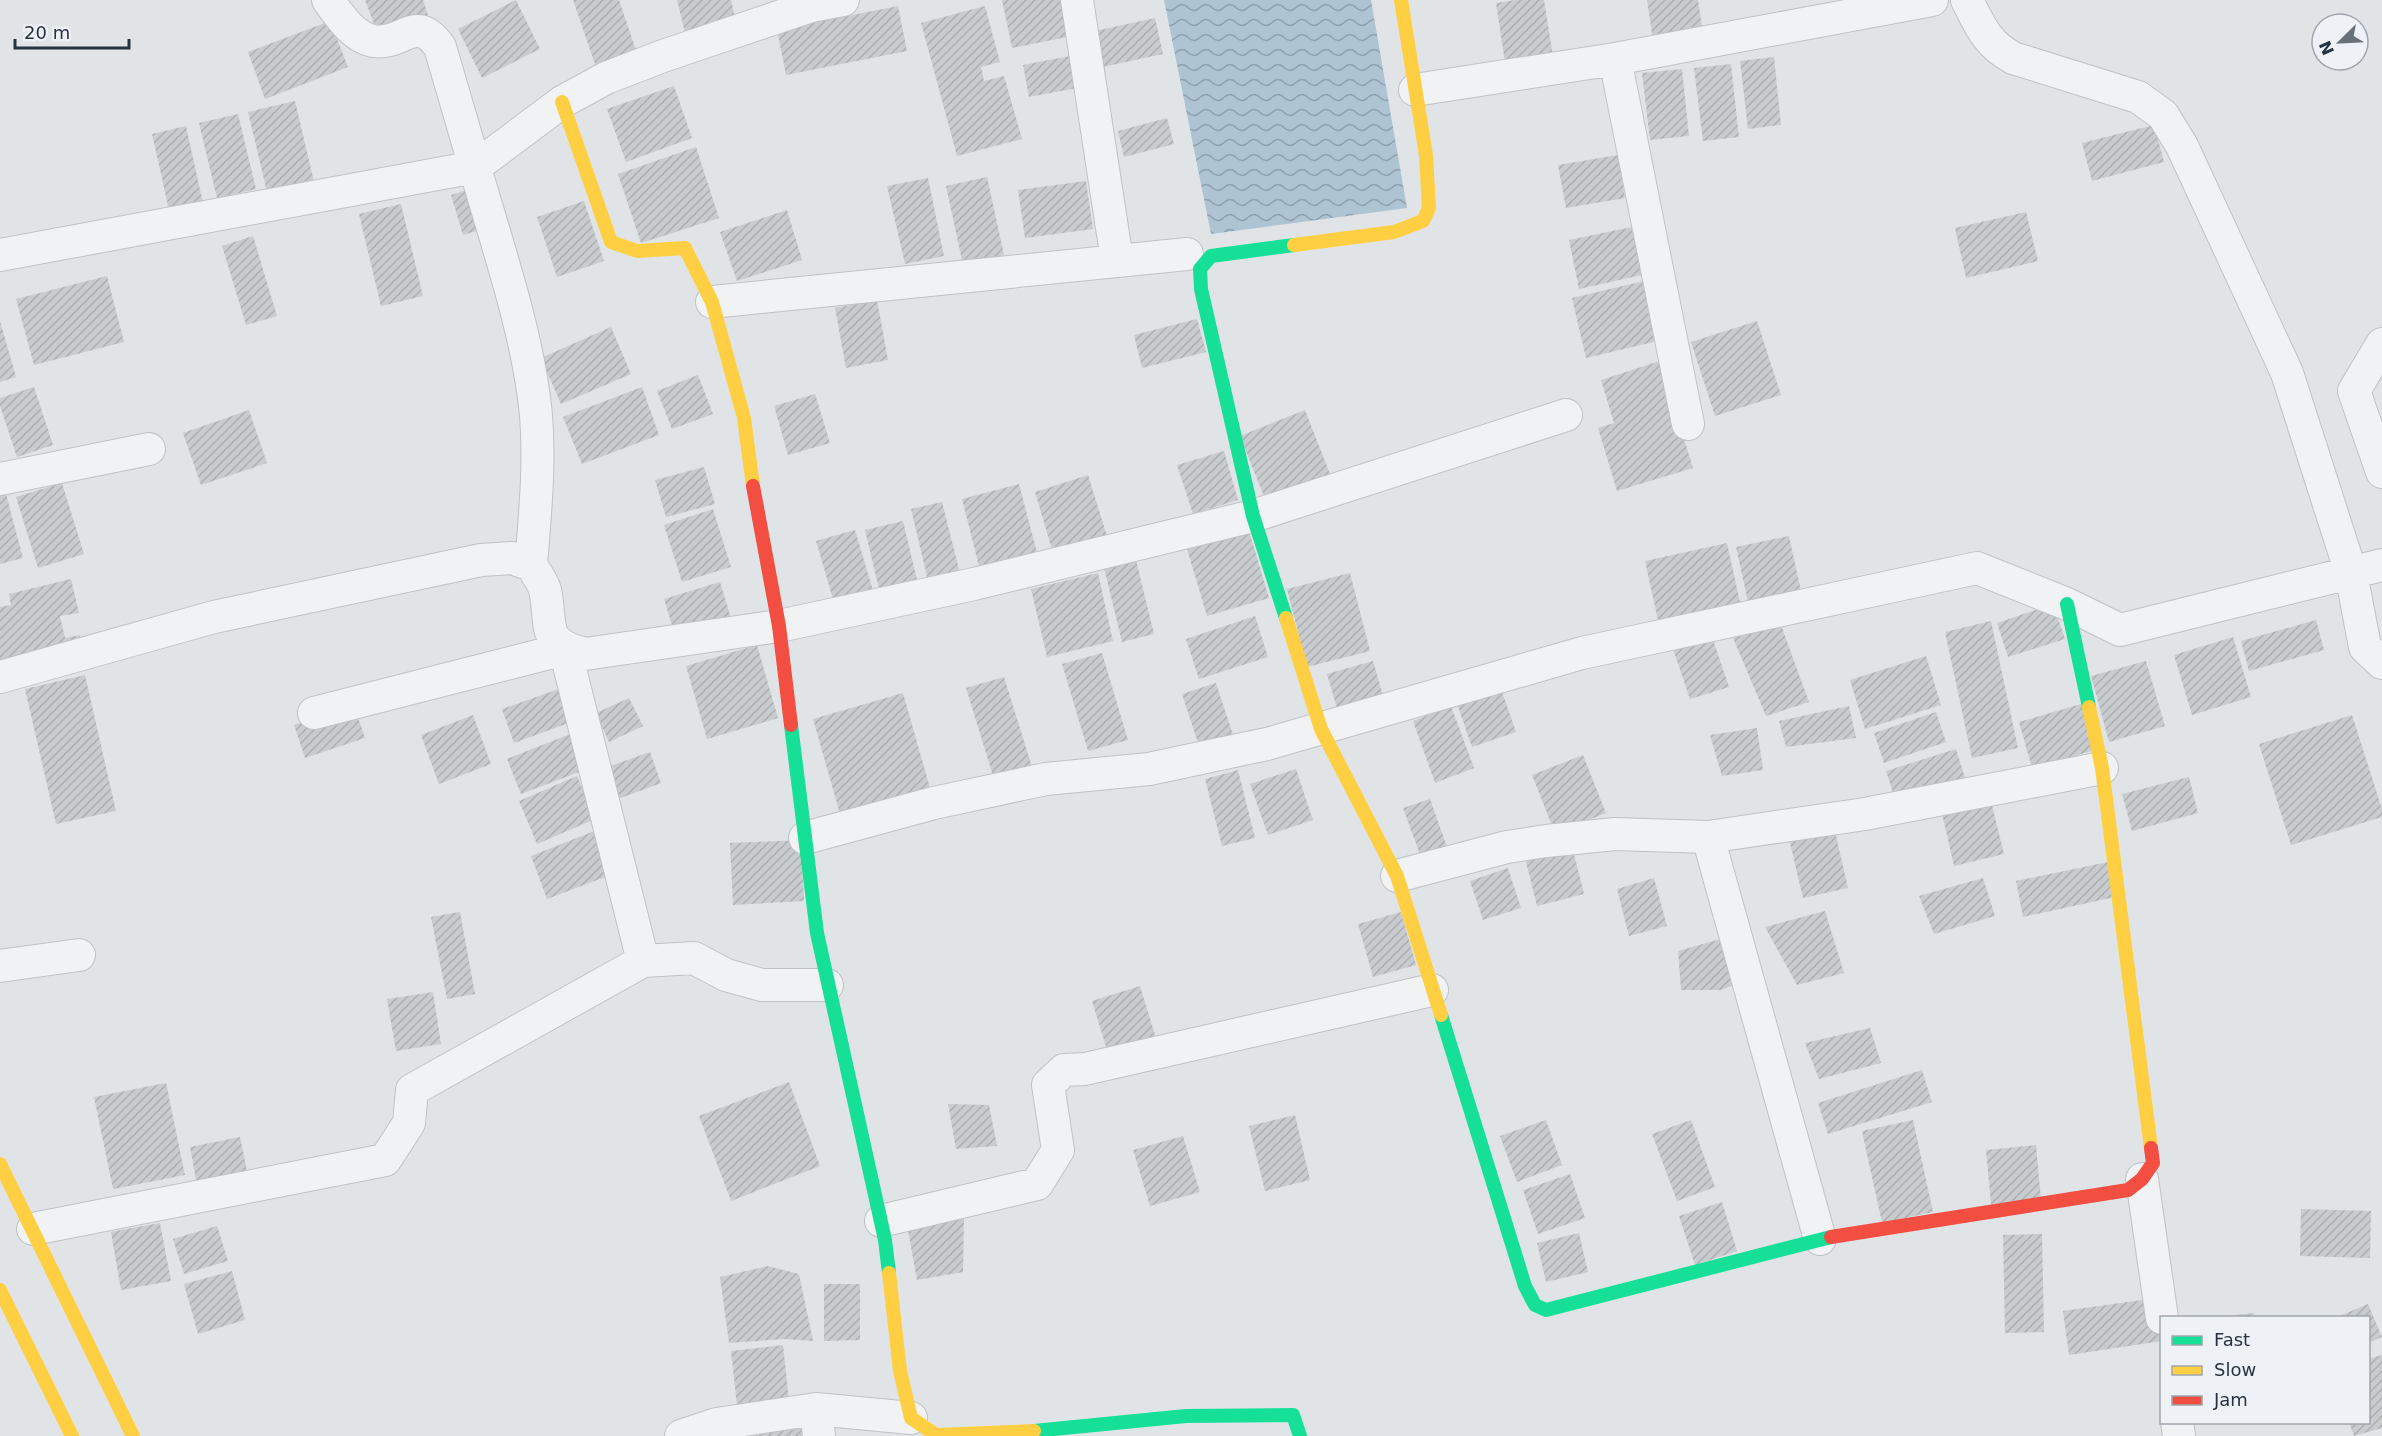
<svg xmlns="http://www.w3.org/2000/svg" width="2382" height="1436" font-family="'DejaVu Sans',sans-serif">
	<defs>
		<pattern id="water-waves" width="16" height="10" patternUnits="userSpaceOnUse" patternTransform="scale(1.5)"><rect width="16" height="10" fill="#aec4d3"/><path d="M0 5q4-4 8 0t8 0" fill="none" stroke="#8ea0ad"/></pattern>
		<pattern id="building-hatch" width="6" height="6" patternUnits="userSpaceOnUse" patternTransform="scale(1.5)"><rect width="6" height="6" fill="#c9cccf"/><path d="M-1 1l2-2M0 6l6-6M5 7l2-2" fill="none" stroke="#adb0b3"/></pattern>
	</defs>
	<rect width="100%" height="100%" fill="#e1e4e7"/>
	<path fill="url(#water-waves)" d="M1164,0H1371L1407,208L1211,234Z"/>
	<path fill="url(#building-hatch)" d="M365,0H423L429,18L379,37Z
		M516,0L540,49L482,78L458,29Z
		M573,0H619L637,53L596,67Z
		M677,0H731L737,26L686,37Z
		M1002,0H1064L1072,36L1012,48Z
		M1515,0H1544L1554,63L1506,69L1496,3Z
		M1647,0H1698L1703,33L1653,40Z
		M898,6L907,51L786,75L777,30Z
		M985,6L1000,62L981,67L984,81L1004,76L1022,139L957,156L921,23Z
		M1155,18L1163,54L1098,68L1090,32Z
		M330,21L348,67L265,99L248,52Z
		M1070,56L1077,88L1029,97L1023,65Z
		M1774,57L1781,125L1748,129L1740,61Z
		M1731,64L1739,137L1703,141L1694,68Z
		M1682,69L1689,136L1650,140L1642,73Z
		M674,86L692,138L626,162L607,109Z
		M295,101L315,186L268,196L248,112Z
		M238,114L256,189L217,198L199,123Z
		M1167,118L1174,144L1124,157L1118,131Z
		M2154,125L2164,162L2092,181L2082,143Z
		M186,126L203,203L169,210L152,134Z
		M696,147L719,218L641,243L618,174Z
		M1618,155L1625,198L1566,208L1558,165Z
		M987,177L1004,255L963,265L946,186Z
		M928,178L944,256L905,264L887,186Z
		M1086,181L1093,229L1025,238L1018,190Z
		M476,187L489,227L463,235L451,195Z
		M584,201L604,261L557,277L537,217Z
		M401,204L423,296L381,306L359,214Z
		M787,210L802,260L737,281L720,232Z
		M2026,212L2038,261L1966,278L1955,228Z
		M1632,227L1642,275L1579,289L1569,240Z
		M253,236L277,316L246,325L222,246Z
		M107,276L124,342L34,365L16,299Z
		M1648,280L1662,340L1586,358L1572,298Z
		M877,300L888,360L846,368L835,308Z
		M1197,319L1206,352L1142,368L1134,335Z
		M0,321L16,377L0,382Z
		M1757,321L1781,395L1715,416L1691,342Z
		M611,327L631,374L561,404L541,358Z
		M1660,361L1693,468L1617,491L1598,428L1614,423L1601,380Z
		M698,375L713,414L672,429L657,391Z
		M34,387L53,445L17,457L0,406V398Z
		M642,387L659,435L582,464L563,417Z
		M815,394L830,443L788,455L774,406Z
		M249,410L267,463L201,485L183,433Z
		M1305,410L1332,479L1267,504L1240,436Z
		M1224,451L1238,500L1193,514L1177,465Z
		M704,467L715,504L666,517L655,480Z
		M1088,475L1107,536L1053,553L1035,492Z
		M62,483L84,554L38,568L16,497Z
		M1019,484L1040,564L982,578L962,499Z
		M6,494L23,558L0,564V496Z
		M942,502L962,581L930,589L911,509Z
		M713,509L731,567L682,582L664,525Z
		M903,521L918,584L880,593L865,530Z
		M855,530L874,594L835,606L816,541Z
		M1249,531L1269,598L1207,616L1187,549Z
		M1789,536L1801,591L1748,602L1736,547Z
		M1727,543L1740,602L1658,620L1645,561Z
		M1136,560L1154,634L1122,642L1104,568Z
		M1098,573L1113,641L1047,657L1031,589Z
		M1350,573L1370,651L1307,667L1287,589Z
		M71,579L79,613L60,616L65,638L80,635L84,652L0,673V607L11,605L9,594Z
		M720,582L731,618L675,635L664,599Z
		M2053,604L2065,639L2008,657L1997,623Z
		M1255,616L1268,657L1199,679L1186,639Z
		M2316,620L2324,650L2249,671L2241,641Z
		M1991,621L2018,748L1972,758L1945,632Z
		M1781,625L1809,702L1766,716L1733,638Z
		M1710,631L1729,687L1690,699L1671,643Z
		M2233,637L2251,697L2192,715L2174,655Z
		M757,645L778,718L707,739L686,666Z
		M1102,653L1128,740L1088,751L1062,664Z
		M1926,656L1941,705L1865,729L1850,680Z
		M1373,661L1384,699L1338,712L1327,674Z
		M2146,661L2165,726L2109,742L2091,676Z
		M85,675L116,811L56,824L25,689Z
		M1004,677L1032,767L994,779L966,688Z
		M1216,683L1235,741L1201,752L1182,694Z
		M570,685L582,718L514,743L502,709Z
		M1500,686L1516,732L1472,747L1456,701Z
		M903,693L930,788L840,814L813,719Z
		M629,698L643,726L609,742L596,713Z
		M2081,704L2095,750L2032,768L2019,722Z
		M354,706L365,738L305,758L294,725Z
		M1451,706L1474,768L1435,783L1413,721Z
		M1849,706L1856,738L1786,747L1779,721Z
		M1936,712L1946,742L1884,763L1874,733Z
		M473,715L491,764L439,784L421,735Z
		M2352,715L2382,809V817L2291,845L2259,744Z
		M1757,728L1763,770L1722,776L1710,735Z
		M578,731L592,767L521,794L507,759Z
		M1956,749L1966,781L1897,805L1886,771Z
		M650,752L661,783L610,802L599,770Z
		M1583,755L1606,813L1555,833L1532,775Z
		M1296,769L1313,820L1268,835L1250,784Z
		M1238,770L1255,838L1222,846L1205,779Z
		M577,776L595,819L537,844L519,801Z
		M2189,777L2198,813L2132,831L2122,794Z
		M1989,793L2004,854L1954,866L1940,805Z
		M1430,799L1448,850L1422,860L1403,808Z
		M1833,823L1848,888L1803,898L1788,834Z
		M597,830L613,874L547,899L531,856Z
		M801,840L804,901L733,905L730,843Z
		M1572,846L1584,894L1537,906L1525,858Z
		M2108,862L2115,897L2023,917L2016,881Z
		M1508,868L1521,908L1483,920L1470,881Z
		M1654,878L1667,926L1629,936L1617,889Z
		M1983,878L1995,916L1934,934L1919,896Z
		M1825,911L1844,973L1797,985L1765,927Z
		M460,912L475,994L447,999L431,917Z
		M1401,912L1416,965L1373,977L1358,924Z
		M1731,936L1739,982L1722,990H1681L1678,951Z
		M1140,986L1159,1048L1111,1063L1092,1001Z
		M433,992L441,1044L396,1051L387,999Z
		M1870,1028L1881,1063L1819,1079L1805,1043Z
		M1922,1070L1932,1102L1828,1134L1818,1103Z
		M789,1082L820,1166L731,1201L699,1116Z
		M166,1083L185,1175L113,1189L94,1097Z
		M948,1104L989,1105L997,1146L956,1149Z
		M1295,1115L1310,1180L1265,1191L1249,1126Z
		M1546,1120L1562,1165L1517,1182L1500,1136Z
		M1691,1120L1715,1187L1677,1201L1652,1134Z
		M1913,1120L1933,1212L1882,1223L1862,1131Z
		M1183,1136L1200,1192L1150,1206L1133,1150Z
		M240,1137L248,1176L197,1185L190,1147Z
		M2036,1145L2041,1200L1991,1204L1986,1150Z
		M1570,1174L1585,1218L1538,1234L1523,1190Z
		M1722,1202L1737,1251L1695,1265L1679,1216Z
		M2301,1209L2371,1211L2370,1258L2300,1256Z
		M964,1218L963,1272L917,1280L907,1225Z
		M160,1223L171,1281L121,1290L111,1232Z
		M217,1226L228,1261L184,1274L173,1239Z
		M1579,1233L1588,1272L1546,1282L1537,1243Z
		M2042,1234L2044,1332L2005,1333L2003,1235Z
		M768,1266L799,1274L813,1341L784,1339L729,1343L720,1277Z
		M232,1271L245,1320L198,1334L184,1284Z
		M824,1284H860V1340L824,1341Z
		M2156,1298L2162,1341L2069,1355L2063,1311Z
		M2368,1304L2382,1337L2368,1343V1318L2337,1317Z
		M2254,1313V1318H2228V1316Z
		M783,1345L790,1410L738,1415L731,1351Z
		M2382,1355V1428L2354,1436L2349,1422H2368V1359Z
		M803,1417L805,1436H753L750,1422Z"/>
	<g fill="none" stroke-linecap="round" stroke-linejoin="round">
		<g stroke="#bfc2c5" stroke-width="34">
			<path id="street" d="M1077,0L1117,260
				M1967,0C1980,26 1987,44 2013,58L2138,97L2163,115L2182,146L2287,373L2351,573L2365,647L2382,663
				M1615,59L1688,424
				M1415,90L1615,59L1932,0
				M0,255L475,167L440,47C415,12 403,46 373,41C353,37 339,15 328,0
				M712,302L1187,254
				M2382,344L2354,391L2382,472
				M0,479L149,449
				M531,565C535,515 540,465 536,415C528,332 497,246 475,167L562,102L606,78L663,56L811,6L843,0
				M0,677L214,617L481,560L512,558L531,565C536,573 543,582 545,590C553,626 539,642 585,654L779,626L974,584L1253,516L1566,415
				M314,713L565,649L643,961
				M1708,837L1820,1239
				M805,838L934,803L1046,779L1149,769L1267,744L1582,653L1977,568L2067,604L2120,630L2382,565
				M1397,876L1507,847L1546,841L1615,834L1708,837L1865,814L2102,768
				M0,966L79,955
				M2142,1179L2162,1318
				M881,1221L1037,1184L1058,1150L1048,1085L1064,1070L1085,1069L1432,990
				M33,1229L385,1160L409,1123L412,1090L643,961L694,958L726,975L762,985H827
				M816,1409L819,1436
				M2177,1422L2179,1436
				M681,1436L717,1424L816,1409L911,1418"/>
		</g>
		<use href="#street" stroke="#f0f2f3" stroke-width="32"/>
		<path stroke="#16e098" stroke-width="14" d="M2067,604L2089,707
			M1286,618L1253,516L1201,289L1200,269L1211,256L1294,245
			M791,725L817,933L885,1240L889,1273
			M1441,1015L1525,1286L1535,1305L1546,1310L1831,1237
			M1034,1431L1186,1416L1293,1415L1300,1436"/>
		<path stroke="#ffcf43" stroke-width="14" d="M562,102L611,242L637,251L685,248L712,302L744,418L753,486
			M1294,245L1394,232L1423,221L1429,208L1426,155L1401,0
			M1286,618L1321,729L1397,876L1441,1015
			M2089,707L2102,768L2151,1148
			M0,1164L133,1436
			M889,1273L900,1371L911,1418L936,1435L1034,1431
			M0,1290L72,1436"/>
		<path stroke="#f24e42" stroke-width="14" d="M753,486L779,626L791,725
			M1831,1237L2128,1190L2142,1179L2153,1163L2151,1148"/>
	</g>
	<rect x="2160" y="1316" width="210" height="108" fill="#eef2f6" stroke="#9ea6ad" stroke-width="1.5"/>
	<rect x="2172" y="1336" width="30" height="9" fill="#16e098" stroke="#9ea6ad" stroke-width="1.5"/>
	<text x="2214" y="1346" font-size="18" fill="#273340">Fast</text>
	<rect x="2172" y="1366" width="30" height="9" fill="#ffcf43" stroke="#9ea6ad" stroke-width="1.5"/>
	<text x="2214" y="1376" font-size="18" fill="#273340">Slow</text>
	<rect x="2172" y="1396" width="30" height="9" fill="#f24e42" stroke="#9ea6ad" stroke-width="1.5"/>
	<text x="2214" y="1406" font-size="18" fill="#273340">Jam</text>
	<g transform="translate(2340 42) rotate(246)"><circle r="28" fill="#eef2f6" stroke="#9ea6ad" stroke-width="1.5"/>
	<path d="M0-4.5L10 22L0 15L-10 22Z" fill="#68717a"/>
	<text y="-9" font-size="16" font-weight="bold" text-anchor="middle" fill="#273340">N</text>
	</g>
	<path d="M15 39v9h114v-9" fill="none" stroke="#273340" stroke-width="3"/>
	<text x="24" y="39" font-size="18" fill="#273340" stroke="#eef2f6" stroke-width="4.5" paint-order="stroke">20 m</text>
</svg>
